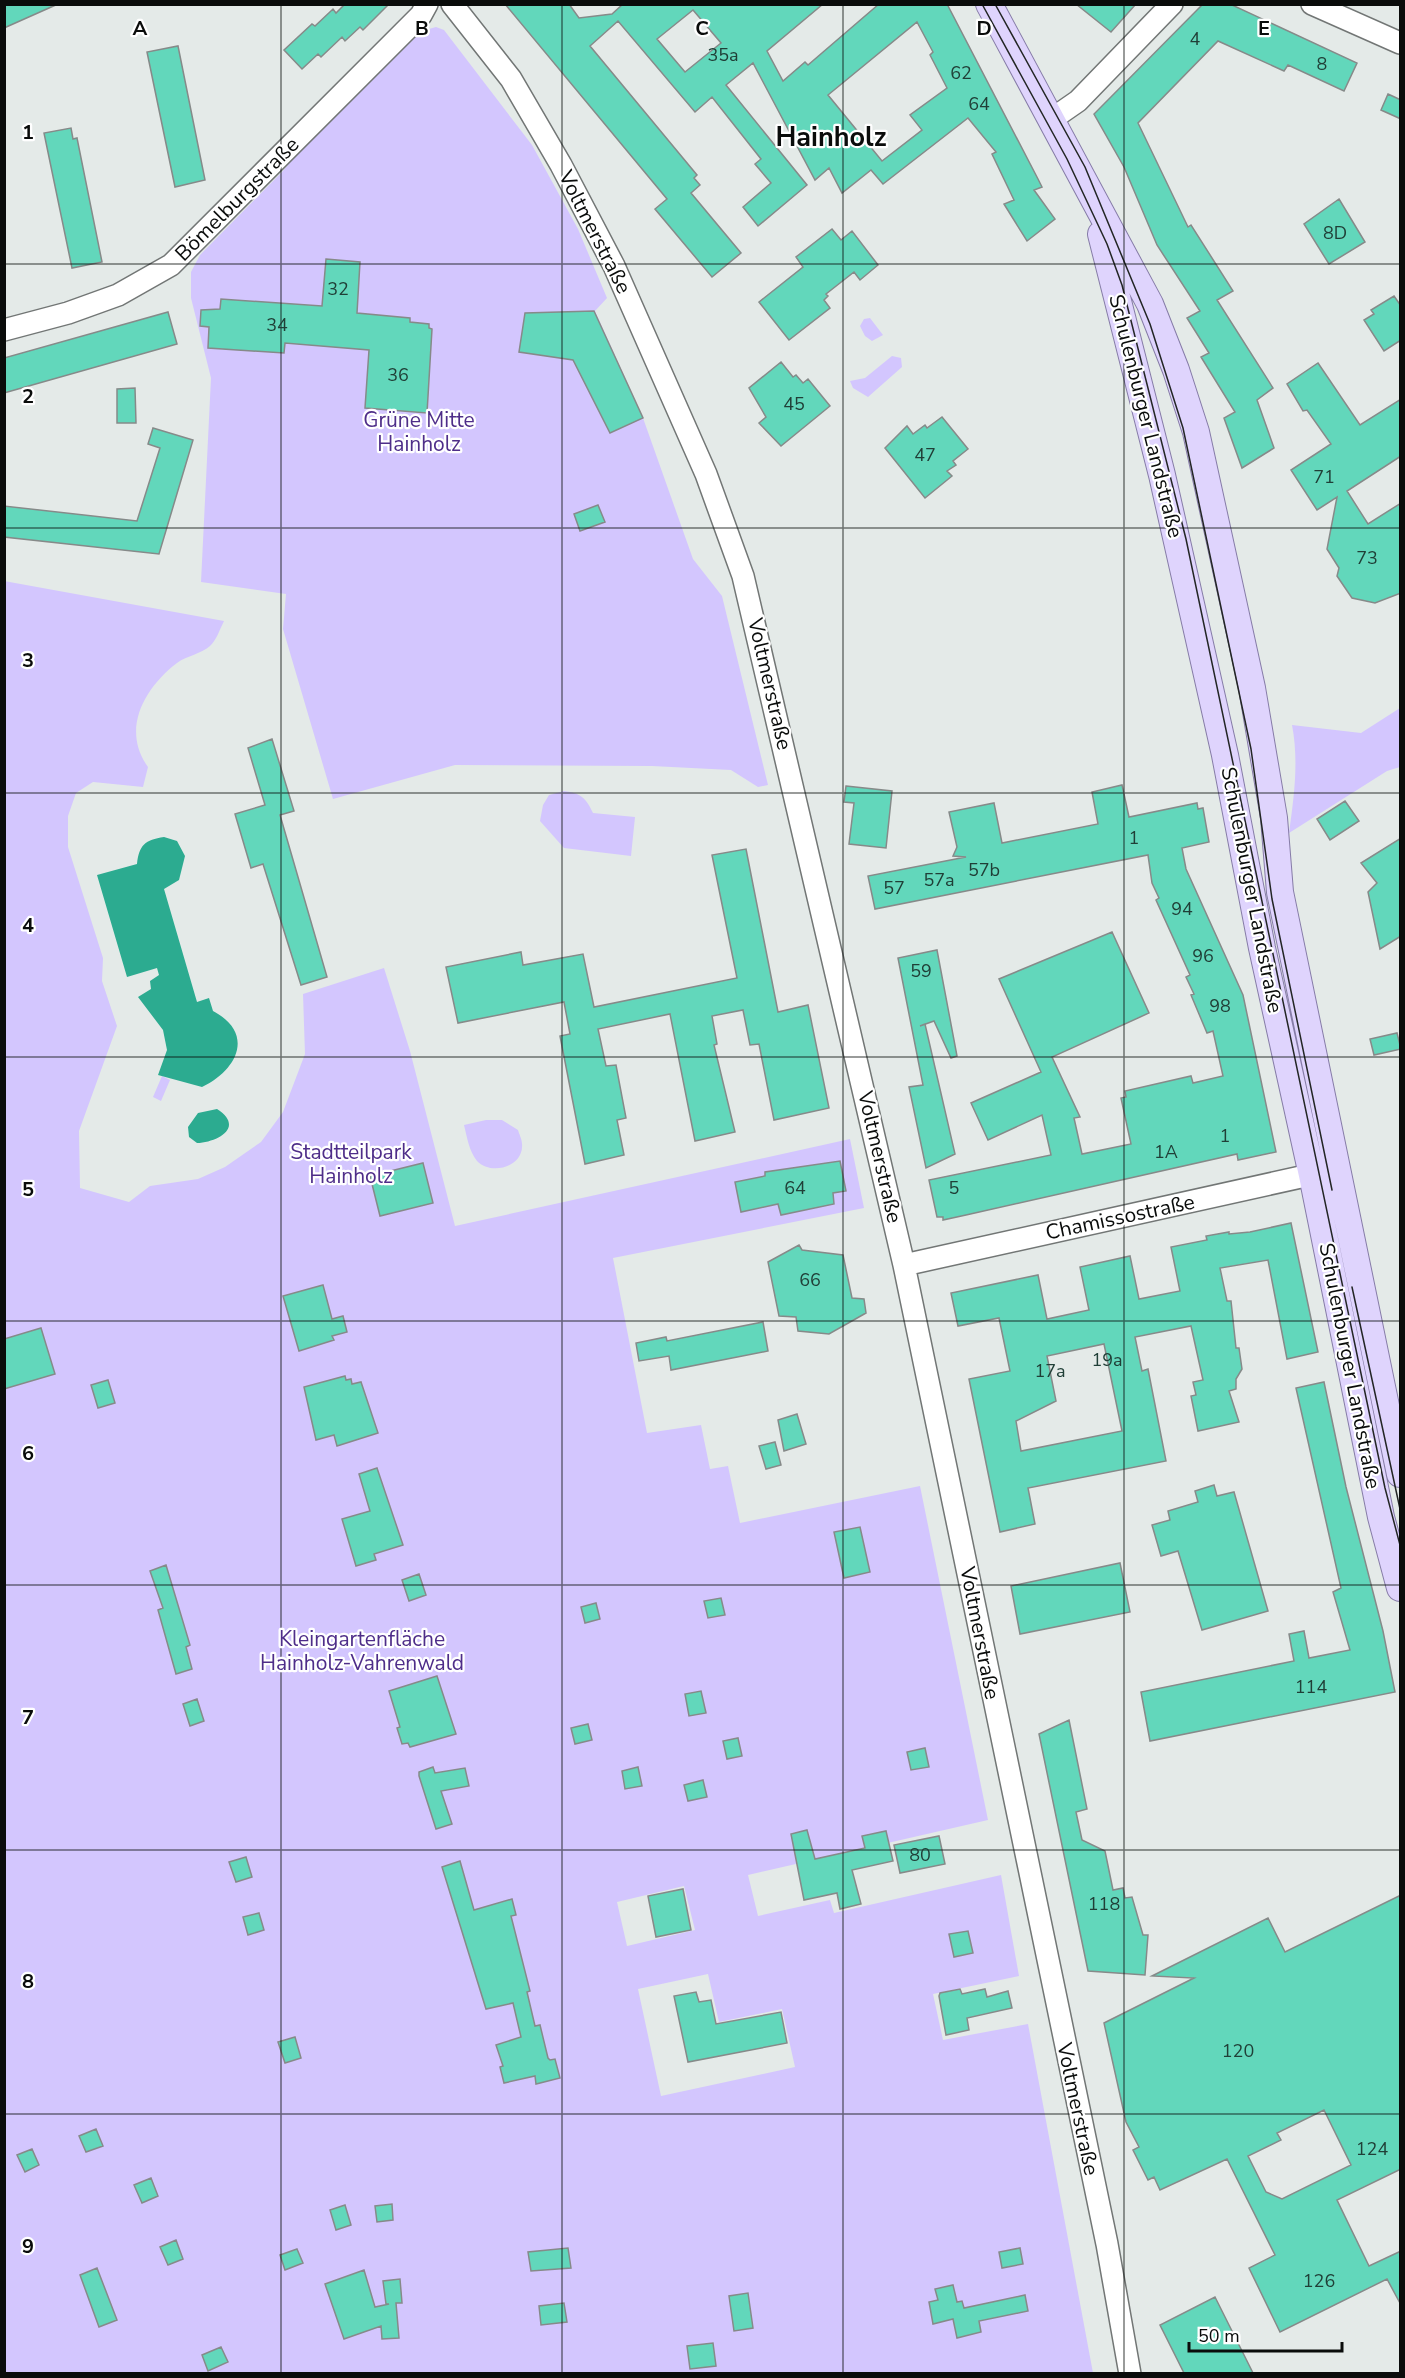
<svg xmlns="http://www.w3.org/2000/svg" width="1405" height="2378" font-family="'Nunito Sans',sans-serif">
	<rect width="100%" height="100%" fill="#e4eae8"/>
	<path fill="#d3c6fe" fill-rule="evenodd" d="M436,27L444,30L532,145L578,229L607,298L595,311L643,418L693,559L722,596L768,785L758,787L731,770L652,766L455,765L333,799L283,629L286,594L201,582L211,378L191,298V272L200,255L282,172L310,138L422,31Z
		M870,318L883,335L872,341L865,336L860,326L864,319Z
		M892,356L901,358L902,367L868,397L853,388L850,381L865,378Z
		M4,581L224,621C220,629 216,641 210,646C201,654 186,656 177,663C144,688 121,730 148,767L143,787L93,782L76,793L68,816V847L103,958L102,981L117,1026L79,1131L80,1188L129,1202L150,1186L198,1179L225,1167L261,1142L283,1112L305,1054L303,994L384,968L410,1051L455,1226L850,1139L864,1208L613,1258L647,1433L701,1425L710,1469L728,1466L740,1523L920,1486L988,1820L748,1875L758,1916L830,1900L834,1913L1001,1875L1019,1976L933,1994L943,2040L1028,2024L1093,2373H5ZM684,1886L695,1930L627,1946L617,1902ZM708,1974L719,2022L782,2009L795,2067L661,2096L638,1989Z
		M1400,708V767L1387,771L1289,833C1294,797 1299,761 1292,725L1361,733Z
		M564,791C581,793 586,798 593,813L635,817L631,856L564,848L540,821L543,805L549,795Z
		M162,1076L170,1080L161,1101L153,1097Z
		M486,1120H502L518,1130C519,1134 522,1139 522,1144C524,1167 491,1176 477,1161C469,1151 467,1137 464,1125Z"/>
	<path fill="#2cab90" d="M164,837L177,841L185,856L179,880L164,889L197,1002L209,998L213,1011C255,1033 238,1070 202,1087L158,1075L167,1050L163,1030L138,997L151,989L150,981L159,975L157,968L127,977L97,875L137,864C139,845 145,840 164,837Z
		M217,1109C245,1127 218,1142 197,1143L189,1137L188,1127L198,1113Z"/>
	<path fill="#62d7bb" stroke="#868a89" stroke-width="1.5" fill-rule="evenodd" d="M4,4H58L4,28Z
		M345,4H389L363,30L360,27L345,41L342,37L321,57L318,54L302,69L284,50L312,24L315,26L333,9L336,13Z
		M505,4H569L579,18L612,14L623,4H823L767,51L783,81L805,62L808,65L879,4H947L1038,179L1042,187L1034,190L1055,219L1027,241L1004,204L1014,200L992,154L996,152L968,118L883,184L871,170L842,193L829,168L815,180L753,63L726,85L807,185L758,226L743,207L771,183L755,164L761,159L712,97L695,112L618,21L590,46L697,175L694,178L700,185L691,193L741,253L712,277L655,209L667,199ZM693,10L721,43L685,72L657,39ZM917,22L933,52L930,55L947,88L910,115L922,130L882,161L828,95Z
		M1076,4H1136L1111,32Z
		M1203,4H1230L1357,63L1344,91L1288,65L1284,71L1218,41L1138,123L1188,227L1191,225L1233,291L1217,300L1273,388L1257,400L1274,448L1242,468L1224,418L1235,412L1201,357L1209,353L1187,318L1200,311L1157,245L1124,167L1094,114Z
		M178,46L205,180L175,187L147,52Z
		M1388,94L1401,100V119L1381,110Z
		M71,128L73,139L77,138L102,262L72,268L44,133Z
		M1339,199L1365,242L1329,264L1304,224Z
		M832,229L841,240L852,231L878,265L860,280L854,272L826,294L828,296L824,300L830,308L789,340L759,302L803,267L796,257Z
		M326,259L360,262L357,313L410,318V322L429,324V328L432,329L427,413L365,408L369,350L285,343L284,353L208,348L209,327L200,326L201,310L220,309L221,299L322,306Z
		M1394,296L1401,306V340L1384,351L1364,320L1374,314L1371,310Z
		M594,311L643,418L610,433L573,360L519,352L525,313Z
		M168,312L177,344L4,393V358Z
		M781,362L793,377L796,375L803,383L808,379L830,406L781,446L759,423L766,417L749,388Z
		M1318,363L1360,425L1401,399V456L1347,491L1368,524L1401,503V593L1375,603L1352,598L1337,576L1339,568L1327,549L1337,497L1317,510L1291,470L1331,444L1307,410L1303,411L1287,384Z
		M135,388L136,423H117V389Z
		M942,417L968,449L953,461L956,465L947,471L952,476L925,498L885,448L907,426L913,434L925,425L927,428Z
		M153,428L193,440L159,554L4,537V506L137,521L160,448L148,444Z
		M598,505L605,522L580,531L574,514Z
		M272,739L294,811L280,815L327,977L301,985L263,864L251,868L235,814L265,805L248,748Z
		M1122,785L1129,817L1197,803L1198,809L1203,808L1209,842L1182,848L1186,869L1243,995L1276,1152L1238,1160L1237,1154L966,1215L943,1220V1217H937L929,1180L1051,1155L1042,1115L988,1140L971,1103L1041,1072L999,979L1112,932L1149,1013L1052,1057L1080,1117L1074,1118L1082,1154L1131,1144L1121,1098L1126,1097L1125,1091L1191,1076L1193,1083L1223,1076L1213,1031L1207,1033L1191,995L1194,994L1186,977L1190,975L1156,900L1159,898L1152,883L1148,855L875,909L868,876L966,857L953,856L957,847L949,812L994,803L1002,843L1098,824L1092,792Z
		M846,786L892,791L886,848L849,844L854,803L844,802Z
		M1345,801L1359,821L1330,840L1317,819Z
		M1401,838V936L1380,949L1368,892L1377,883L1361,863Z
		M746,849L778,1012L808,1005L829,1108L774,1120L759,1044L750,1045L743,1010L712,1016L717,1044L714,1045L735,1132L695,1141L670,1014L598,1029L606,1066L616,1065L626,1118L617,1120L624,1155L585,1164L560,1036L570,1034L564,1002L458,1023L446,967L521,952L523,965L583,954L594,1007L737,978L712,855Z
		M937,950L957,1056L951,1058L934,1021L920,1026L925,1024L955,1154L926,1168L909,1087L923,1085L898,958Z
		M1397,1033L1401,1049L1374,1055L1370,1039Z
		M840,1161L846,1191L833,1193L834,1204L781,1215L778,1204L741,1212L735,1182L765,1176V1172Z
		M423,1163L433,1203L380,1216L370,1176Z
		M1291,1223L1318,1352L1287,1359L1268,1260L1220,1268L1227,1301H1231L1236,1348H1239L1242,1369L1236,1379V1389L1229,1391L1239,1422L1198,1431L1191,1396L1196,1395L1193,1382L1203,1380L1191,1326L1135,1337L1142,1371L1148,1369L1166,1461L1028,1488L1035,1524L1000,1532L969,1379L1010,1371L999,1318L958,1326L951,1293L1038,1275L1047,1319L1089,1310L1080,1267L1130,1256L1139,1299L1180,1291L1171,1247L1207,1240L1206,1236L1229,1232V1234L1250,1232ZM1104,1344L1122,1431L1021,1451L1016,1421L1056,1401L1047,1356Z
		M799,1245L802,1250L843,1255L852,1298L864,1299L866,1313L829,1334L798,1331L796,1317L779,1316L768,1262Z
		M323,1285L332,1319L343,1316L347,1332L332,1336L334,1340L299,1351L283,1296Z
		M763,1322L768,1351L671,1370L669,1356L639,1361L636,1343L666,1337L667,1341Z
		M41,1328L55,1374L4,1389V1339Z
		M345,1376L346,1380L351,1379L352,1384L361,1382L378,1433L337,1446L334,1435L316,1440L304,1387Z
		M108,1380L115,1403L98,1408L91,1385Z
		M1324,1382L1346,1487L1383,1631L1395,1692L1150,1741L1141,1692L1294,1661L1289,1634L1304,1631L1309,1658L1350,1650L1333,1592L1341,1588L1296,1388Z
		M797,1414L806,1444L784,1451L778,1420Z
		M775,1442L781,1465L766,1469L759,1446Z
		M377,1468L403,1545L374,1554L376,1560L356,1566L342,1519L370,1511L359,1474Z
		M1214,1485L1217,1496L1234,1492L1268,1611L1202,1630L1178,1551L1161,1556L1152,1525L1170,1520L1168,1511L1198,1502L1195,1491Z
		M860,1527L870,1572L844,1578L834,1532Z
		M1120,1563L1130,1612L1020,1634L1011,1586Z
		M166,1565L190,1645L186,1647L192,1669L176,1674L158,1610L163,1608L150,1571Z
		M419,1574L426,1595L409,1601L402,1580Z
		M721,1598L725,1615L708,1618L704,1601Z
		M596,1603L600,1619L585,1623L581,1607Z
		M437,1676L456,1734L410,1747L408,1743L402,1744L397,1728L400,1727L389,1691Z
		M701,1691L706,1713L689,1716L685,1694Z
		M197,1699L204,1721L190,1726L183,1704Z
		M1069,1720L1087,1809L1076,1812L1082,1840L1105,1851L1113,1890L1123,1888L1125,1898L1132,1897L1143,1935H1148L1145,1975L1088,1971L1039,1734Z
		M588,1724L592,1740L575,1744L571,1728Z
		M738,1738L742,1756L727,1759L723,1741Z
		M925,1748L929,1767L911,1770L907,1752Z
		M433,1767L435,1773L465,1768L469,1786L441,1791L452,1824L436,1829L419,1776V1772Z
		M638,1767L642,1786L625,1789L622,1771Z
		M703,1780L707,1797L688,1801L684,1785Z
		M807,1830L815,1859L865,1848L862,1836L886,1831L893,1861L852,1870L861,1904L840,1909L837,1893L804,1900L791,1834Z
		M939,1836L945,1864L900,1873L894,1845Z
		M246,1857L252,1877L236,1882L229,1862Z
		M460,1861L474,1910L512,1899L516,1915L511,1916L530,1991L527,1992L535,2026L540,2025L548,2058L550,2060L555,2059L560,2078L536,2084L535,2076L504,2083L500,2067L503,2066L496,2045L521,2037L513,2003L486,2009L442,1867Z
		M683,1889L691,1930L656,1937L648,1896Z
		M1401,1895V2169L1337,2200L1369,2266L1401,2251V2305L1387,2279L1280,2332L1249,2268L1275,2255L1227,2159L1160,2190L1154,2177L1148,2180L1133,2150L1139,2147L1126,2122L1104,2023L1194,1978L1152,1976L1268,1918L1285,1952ZM1324,2110L1351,2165L1282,2199L1266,2192L1248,2156L1281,2140L1277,2133Z
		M259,1913L264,1930L248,1935L243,1917Z
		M968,1931L973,1953L954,1957L949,1934Z
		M960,1989L962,1994L985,1989L987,1997L1008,1991L1012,2008L967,2018L969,2030L946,2035L939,1996L940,1993Z
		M696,1992L699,2002L711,2000L716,2024L781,2012L787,2043L688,2062L674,1996Z
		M295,2037L301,2058L285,2063L278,2042Z
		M96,2129L103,2146L86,2152L79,2136Z
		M32,2149L39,2165L25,2172L17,2155Z
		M151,2178L158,2196L142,2203L134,2185Z
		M392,2204L393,2220L377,2222L375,2206Z
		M345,2205L351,2225L336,2230L330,2210Z
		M176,2240L183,2259L168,2265L160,2247Z
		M568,2248L571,2268L531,2271L528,2252Z
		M1020,2248L1023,2264L1002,2268L999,2252Z
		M297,2249L303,2263L285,2270L280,2255Z
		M97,2268L117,2320L99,2327L80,2275Z
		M364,2270L375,2307L389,2304H386L383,2281L400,2279L402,2303H396L399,2338L382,2339L381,2326L344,2339L325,2284Z
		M953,2285L957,2302L962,2301L964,2308L1025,2295L1028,2311L979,2321L981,2332L957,2338L953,2319L933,2324L929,2302L938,2300L935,2289Z
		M748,2293L753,2328L734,2331L729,2296Z
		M1215,2297L1253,2373H1184L1160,2325Z
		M564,2303L567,2322L541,2325L539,2306Z
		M713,2343L716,2366L690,2369L687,2346Z
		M221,2347L228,2362L208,2371L202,2355Z"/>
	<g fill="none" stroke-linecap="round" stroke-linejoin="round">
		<g stroke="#727675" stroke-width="24">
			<path id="minor" d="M452,4L511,79L561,165L614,266L706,474L743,576L904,1265L1107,2244L1130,2374
				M1312,4L1400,43
				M1052,119L1078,101L1172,4
				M4,330L68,313L118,295L171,265L421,15L427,4
				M904,1265L1328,1171"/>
		</g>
		<g stroke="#867ca7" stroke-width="28">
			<path id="major" d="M989,4L1150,304L1176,370L1196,432L1252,688L1274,818L1280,892L1400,1474
				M1101,234L1162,475L1225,755L1262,948L1312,1175L1381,1517L1400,1588"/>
		</g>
		<use href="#minor" stroke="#fff" stroke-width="21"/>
		<use href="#major" stroke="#dfd4fd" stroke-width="26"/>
		<path stroke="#232625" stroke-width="1.5" d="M982,4L1067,159L1107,244L1122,285L1186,539L1385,1488L1400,1545
			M995,4L1085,167L1150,324L1183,428L1251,749L1272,899L1332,1190
			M1352,1287L1400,1509"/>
	</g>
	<path fill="none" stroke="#0a0c0b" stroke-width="1.5" stroke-opacity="0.55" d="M281,4V2374M562,4V2374M843,4V2374M1124,4V2374M4,264H1400M4,528H1400M4,793H1400M4,1057H1400M4,1321H1400M4,1585H1400M4,1850H1400M4,2114H1400"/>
	<g text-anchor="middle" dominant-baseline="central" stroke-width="4.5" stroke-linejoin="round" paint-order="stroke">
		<g font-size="18" fill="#203f37">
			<text x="1195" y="39">4</text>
			<text x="723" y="55">35a</text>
			<text x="1322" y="64">8</text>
			<text x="961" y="73">62</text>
			<text x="979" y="104">64</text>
			<text x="1335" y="233">8D</text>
			<text x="338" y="289">32</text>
			<text x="277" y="325">34</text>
			<text x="398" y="375">36</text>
			<text x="794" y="404">45</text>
			<text x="925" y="455">47</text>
			<text x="1324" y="477">71</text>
			<text x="1367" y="558">73</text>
			<text x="1134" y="838">1</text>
			<text x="984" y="870">57b</text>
			<text x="939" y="880">57a</text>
			<text x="894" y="888">57</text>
			<text x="1182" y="909">94</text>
			<text x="1203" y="956">96</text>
			<text x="921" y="971">59</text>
			<text x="1220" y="1006">98</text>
			<text x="1225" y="1136">1</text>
			<text x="1166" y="1152">1A</text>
			<text x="795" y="1188">64</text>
			<text x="954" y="1188">5</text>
			<text x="810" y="1280">66</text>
			<text x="1107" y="1360">19a</text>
			<text x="1050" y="1371">17a</text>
			<text x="1311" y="1687">114</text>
			<text x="920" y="1855">80</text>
			<text x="1104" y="1904">118</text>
			<text x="1238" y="2051">120</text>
			<text x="1372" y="2149">124</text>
			<text x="1319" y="2281">126</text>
		</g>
		<g font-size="21" fill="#0a0c0b" stroke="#fff">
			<text transform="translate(237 199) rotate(-45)">Bömelburgstraße</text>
			<text transform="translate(595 232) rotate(63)">Voltmerstraße</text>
			<text transform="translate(1146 416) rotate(76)">Schulenburger Landstraße</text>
			<text transform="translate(770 684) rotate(77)">Voltmerstraße</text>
			<text transform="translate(1252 890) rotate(79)">Schulenburger Landstraße</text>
			<text transform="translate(880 1157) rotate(77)">Voltmerstraße</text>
			<text transform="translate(1120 1217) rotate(-12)">Chamissostraße</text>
			<text transform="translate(1350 1366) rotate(79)">Schulenburger Landstraße</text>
			<text transform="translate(980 1633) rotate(79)">Voltmerstraße</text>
			<text transform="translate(1078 2109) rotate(78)">Voltmerstraße</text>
		</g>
		<g font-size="21" fill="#4e2d89" stroke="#fff">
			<text x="419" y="420">Grüne Mitte<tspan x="419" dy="24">Hainholz</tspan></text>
			<text x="351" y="1152">Stadtteilpark<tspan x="351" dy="24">Hainholz</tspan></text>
			<text x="362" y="1639">Kleingartenfläche<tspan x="362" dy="24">Hainholz-Vahrenwald</tspan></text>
		</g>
		<g font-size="27" font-weight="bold" fill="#0a0c0b" stroke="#fff">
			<text x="831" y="137">Hainholz</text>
		</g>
	</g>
	<g font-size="20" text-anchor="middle" font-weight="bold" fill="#0a0c0b" stroke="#fff" stroke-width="4.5" stroke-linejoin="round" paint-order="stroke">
		<text x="140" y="35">A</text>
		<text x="422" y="35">B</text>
		<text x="702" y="35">C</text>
		<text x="984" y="35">D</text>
		<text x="1264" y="35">E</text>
		<text x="28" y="139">1</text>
		<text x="28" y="403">2</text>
		<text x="28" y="667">3</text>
		<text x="28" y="932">4</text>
		<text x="28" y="1196">5</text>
		<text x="28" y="1460">6</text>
		<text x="28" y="1724">7</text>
		<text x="28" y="1988">8</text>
		<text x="28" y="2253">9</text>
	</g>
	<rect width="1405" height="2378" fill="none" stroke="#0a0c0b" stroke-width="12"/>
	<path d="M1189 2342v9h153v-9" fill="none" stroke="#0a0c0b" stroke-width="3"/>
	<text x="1198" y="2342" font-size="18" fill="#0a0c0b" stroke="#ffffff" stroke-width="4.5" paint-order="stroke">50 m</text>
</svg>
